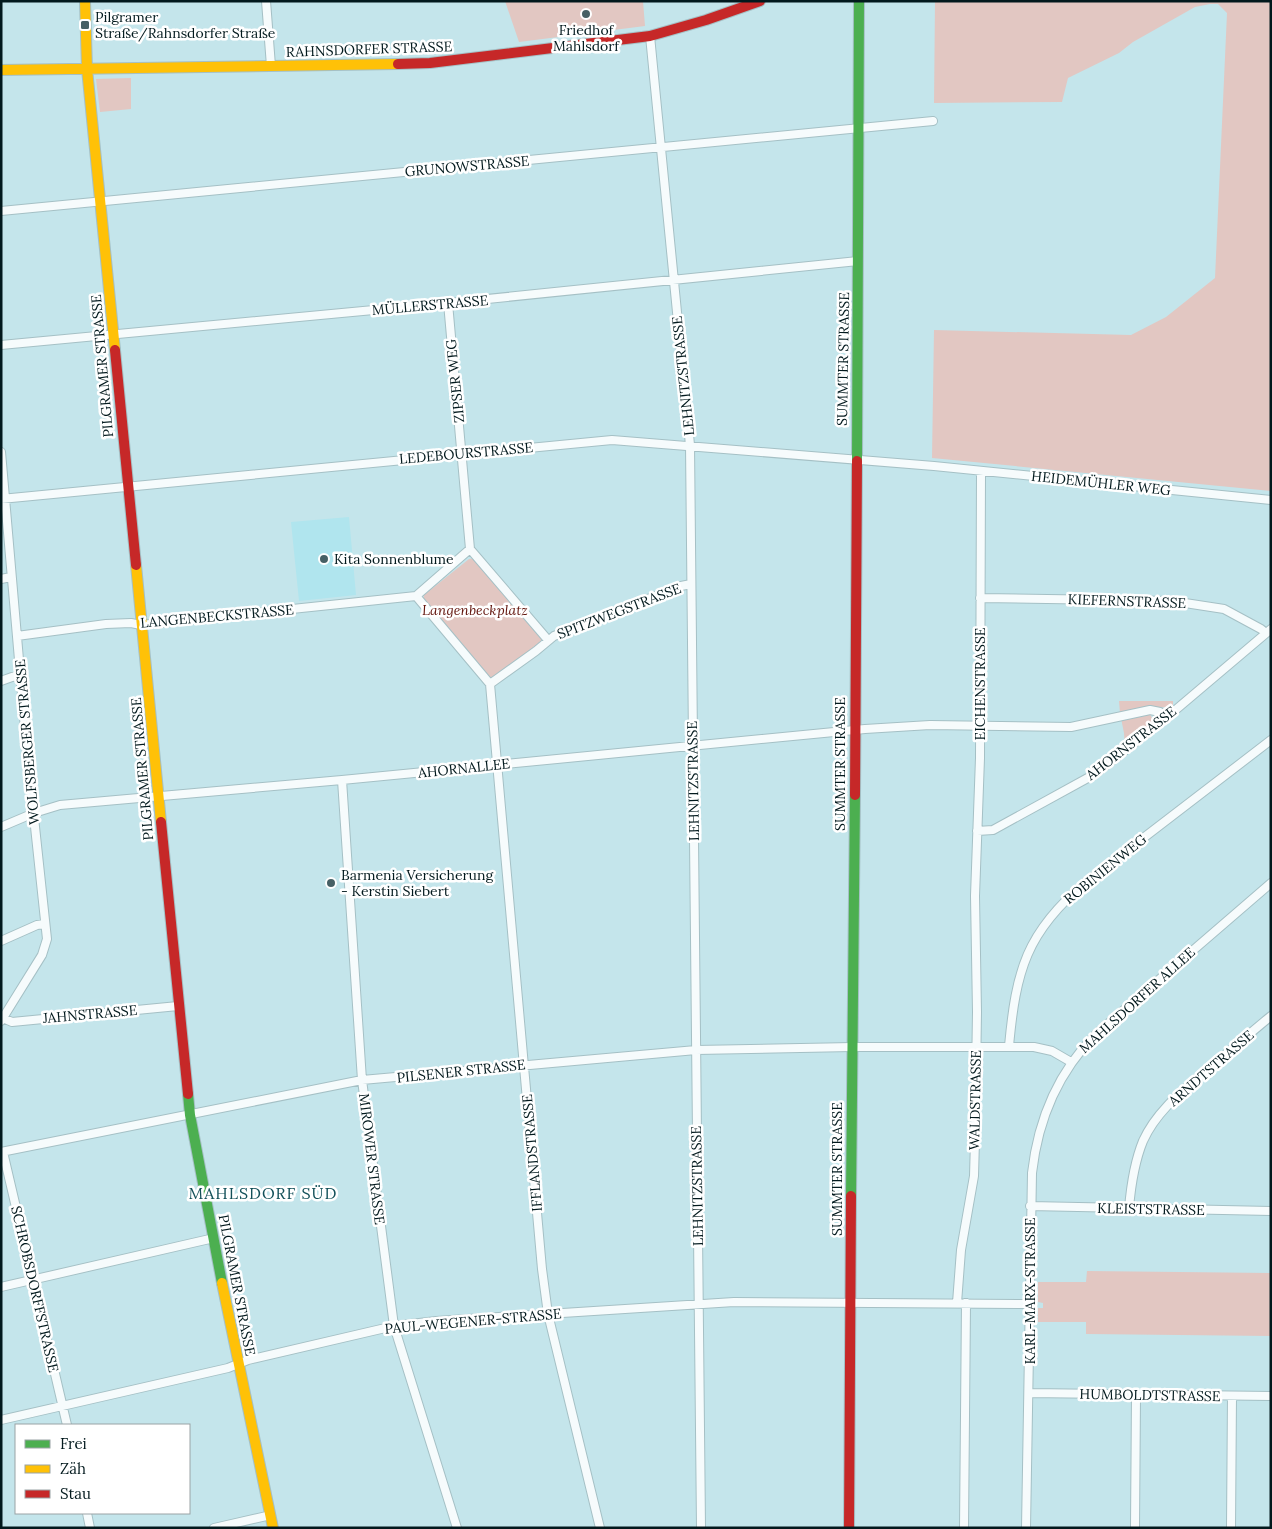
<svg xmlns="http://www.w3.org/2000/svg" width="1272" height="1529" font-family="Lora,serif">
	<rect width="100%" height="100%" fill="#c4e5eb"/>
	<path fill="#b0e5ee" d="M349,517L356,595L299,601L291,522Z"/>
	<path fill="#e2c7c2" d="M505,1H643L645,26L519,42Z
		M935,1H1271V491L932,458L934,330L1131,335L1166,317L1215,278L1227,13L1218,4H1210L1195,7L1133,42L1119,53L1068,78L1062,102L934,103Z
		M131,78V109L100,112L96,79Z
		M476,558L542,638L539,645L497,675L491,678L487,677L423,600L424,595L469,559Z
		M1119,701H1173V707L1146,708L1120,713Z
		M1150,714L1154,722L1125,748L1124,733L1121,718Z
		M1087,1271L1271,1273V1336L1086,1334V1322H1038V1308H1043V1303L1038,1302V1282H1086Z"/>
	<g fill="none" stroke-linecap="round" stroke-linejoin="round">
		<g stroke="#a5c0c5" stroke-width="10">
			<path id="street" d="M266,1L271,66
				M650,36L690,445L701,1528
				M1,211L933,121
				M448,303L470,549
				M1,345L448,303L858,261
				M1,452L27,752L47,939L42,955L1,1021
				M1,499L612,440L934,466L1271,500
				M1,579L11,577
				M416,596L470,549L548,640
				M416,596L490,684
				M980,598L1172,601L1224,609L1261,629L1266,633
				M17,636L106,624L131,623L141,625L416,596
				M1,681L12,677L21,675
				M490,684L542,1269L548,1314L600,1528
				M490,684L536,651L554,636L681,586L691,584
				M342,780L362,1080L394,1326L457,1528
				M1,827L34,813L60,805L342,780L865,729L930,725L1071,727L1150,710L1160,712L1166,718
				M977,831L993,830L1095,774L1166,718L1271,629
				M1,941L37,925L45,924
				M3,1018L12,1022L178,1006
				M1009,1046C1016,971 1026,932 1086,882L1271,740
				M1,1152L362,1080L696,1050L852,1047H1034L1052,1051L1071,1062
				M3,1152L67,1425
				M1030,1206L1271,1211
				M1129,1208C1131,1185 1134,1163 1143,1141C1157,1110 1184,1090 1209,1068C1230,1051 1250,1033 1271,1016
				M1,1287L214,1238
				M957,1303L961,1250L974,1176L975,1140L977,1012L975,896L980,758L981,471
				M1029,1393L1271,1396
				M1,1420L228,1368L248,1360L394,1326L436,1321L734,1302L1029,1304
				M87,1513L90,1528
				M214,1528L271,1515
				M964,1528L966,1303
				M1026,1528L1032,1173C1038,1120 1058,1072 1096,1034L1271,883
				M1135,1528L1136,1396
				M1231,1528L1232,1396"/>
		</g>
		<g stroke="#a5c0c5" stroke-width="12">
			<path id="fast" d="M857,461L859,1
				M188,1094L190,1115L222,1283
				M851,1196L855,795"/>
		</g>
		<g stroke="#a5c0c5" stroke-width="12">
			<path id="slow" d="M85,1L87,69L115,350
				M1,70L398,64
				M136,565L161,822
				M222,1283L273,1528"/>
		</g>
		<g stroke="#a5c0c5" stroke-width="12">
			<path id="jam" d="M398,64L430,63L650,36L706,20L760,1
				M115,350L136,565
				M855,795L857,461
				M161,822L188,1094
				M849,1528L851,1196"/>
		</g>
		<use href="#street" stroke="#f6fbfc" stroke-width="8"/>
		<use href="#fast" stroke="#4caf50" stroke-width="10"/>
		<use href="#slow" stroke="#ffc107" stroke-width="10"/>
		<use href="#jam" stroke="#c62828" stroke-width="10"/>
	</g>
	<g fill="#466065" stroke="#fff" stroke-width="2">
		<circle cx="586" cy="14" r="5"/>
		<rect x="80" y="20" width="10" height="10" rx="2.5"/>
		<circle cx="324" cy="559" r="5"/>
		<circle cx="331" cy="883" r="5"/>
	</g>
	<g text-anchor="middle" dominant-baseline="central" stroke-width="5" stroke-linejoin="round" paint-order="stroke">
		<g font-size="14" fill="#02191d" stroke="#fff" text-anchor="start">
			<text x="95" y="17">Pilgramer<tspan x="95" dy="16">Straße/Rahnsdorfer Straße</tspan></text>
			<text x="586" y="30" text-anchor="middle">Friedhof<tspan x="586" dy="16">Mahlsdorf</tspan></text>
			<text x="334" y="559">Kita Sonnenblume</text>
			<text x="341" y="875">Barmenia Versicherung<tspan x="341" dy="16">- Kerstin Siebert</tspan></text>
		</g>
		<g font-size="14" fill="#02191d" stroke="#fff">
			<text transform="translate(369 49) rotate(-2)">RAHNSDORFER STRASSE</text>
			<text transform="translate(467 166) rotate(-5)">GRUNOWSTRASSE</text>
			<text transform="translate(430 305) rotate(-5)">MÜLLERSTRASSE</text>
			<text transform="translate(843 359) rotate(-89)">SUMMTER STRASSE</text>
			<text transform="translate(102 366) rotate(-95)">PILGRAMER STRASSE</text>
			<text transform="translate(683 376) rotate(-96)">LEHNITZSTRASSE</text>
			<text transform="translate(455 381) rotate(-96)">ZIPSER WEG</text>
			<text transform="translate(466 453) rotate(-5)">LEDEBOURSTRASSE</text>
			<text transform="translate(1101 483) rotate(6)">HEIDEMÜHLER WEG</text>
			<text transform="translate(1127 601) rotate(2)">KIEFERNSTRASSE</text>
			<text transform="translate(619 611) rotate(-21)">SPITZWEGSTRASSE</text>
			<text transform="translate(217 616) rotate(-5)">LANGENBECKSTRASSE</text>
			<text transform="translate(980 684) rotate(-90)">EICHENSTRASSE</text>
			<text transform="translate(27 742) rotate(-95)">WOLFSBERGER STRASSE</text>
			<text transform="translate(1131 743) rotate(-38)">AHORNSTRASSE</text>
			<text transform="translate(840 764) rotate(-90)">SUMMTER STRASSE</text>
			<text transform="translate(464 768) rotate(-6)">AHORNALLEE</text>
			<text transform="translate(142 769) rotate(-95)">PILGRAMER STRASSE</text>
			<text transform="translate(693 781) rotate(-91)">LEHNITZSTRASSE</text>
			<text transform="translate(1105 869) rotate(-39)">ROBINIENWEG</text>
			<text transform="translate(1137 1000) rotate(-42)">MAHLSDORFER ALLEE</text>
			<text transform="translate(90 1014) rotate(-5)">JAHNSTRASSE</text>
			<text transform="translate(1211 1068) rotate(-41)">ARNDTSTRASSE</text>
			<text transform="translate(461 1071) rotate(-6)">PILSENER STRASSE</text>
			<text transform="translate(975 1100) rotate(-89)">WALDSTRASSE</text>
			<text transform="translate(532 1153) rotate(-95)">IFFLANDSTRASSE</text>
			<text transform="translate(372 1159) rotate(83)">MIROWER STRASSE</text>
			<text transform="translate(837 1169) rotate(-90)">SUMMTER STRASSE</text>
			<text transform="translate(697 1186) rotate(-91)">LEHNITZSTRASSE</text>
			<text transform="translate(1151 1209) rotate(1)">KLEISTSTRASSE</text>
			<text transform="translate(237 1285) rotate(79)">PILGRAMER STRASSE</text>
			<text transform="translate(35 1289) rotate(77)">SCHROBSDORFFSTRASSE</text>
			<text transform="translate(1030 1291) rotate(-90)">KARL-MARX-STRASSE</text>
			<text transform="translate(473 1321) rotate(-5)">PAUL-WEGENER-STRASSE</text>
			<text transform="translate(1150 1395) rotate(1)">HUMBOLDTSTRASSE</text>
		</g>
		<g font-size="14" font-style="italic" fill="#63160e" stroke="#fff">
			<text x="475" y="610">Langenbeckplatz</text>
		</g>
		<g font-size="16" letter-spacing="1" fill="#125059" stroke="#fff">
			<text x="263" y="1193">MAHLSDORF SÜD</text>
		</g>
	</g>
	<rect width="1272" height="1529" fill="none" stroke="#02191d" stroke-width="5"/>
	<rect x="15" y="1424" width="175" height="90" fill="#ffffff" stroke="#9aa3a5"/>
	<rect x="25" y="1440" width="25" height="8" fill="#4caf50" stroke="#9aa3a5"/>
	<text x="60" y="1449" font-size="15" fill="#02191d">Frei</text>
	<rect x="25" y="1465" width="25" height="8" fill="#ffc107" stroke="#9aa3a5"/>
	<text x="60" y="1474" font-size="15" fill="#02191d">Zäh</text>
	<rect x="25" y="1490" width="25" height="8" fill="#c62828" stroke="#9aa3a5"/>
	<text x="60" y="1499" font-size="15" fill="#02191d">Stau</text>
</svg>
